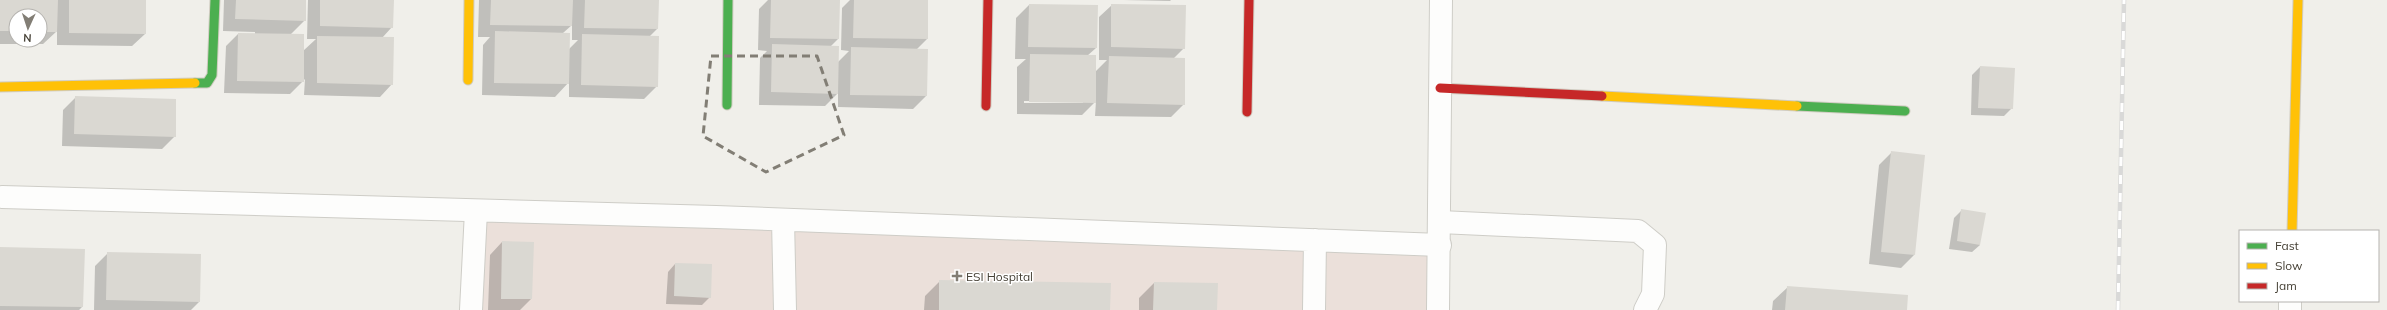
<svg xmlns="http://www.w3.org/2000/svg" width="2387" height="310" font-family="Mulish,sans-serif">
	<rect width="100%" height="100%" fill="#f0efea"/>
	<path fill="#ebe0da" d="M472,215L1445,242L1442,310H470Z"/>
	<path fill="#0003" fill-rule="evenodd" d="M0,0H145V34L132,46L57,45V31L43,44H0ZM16,16H40V40H16Z
		M224,0H305V20L291,34L303,51L316,39H307L308,0H393L392,27L382,38L392,84L380,97L304,95L305,79L290,94L224,93L226,46L238,34H255V32L223,31Z
		M479,0H658L657,29L649,37L657,86L644,99L569,97V82L555,97L482,95L483,45L490,37H478ZM572,25V40H578L568,50L563,33Z
		M768,0H839L838,39L830,47L838,62L849,51L841,50L842,8L850,0H927V39L916,50L926,96L913,109L838,107V93L825,106L759,105L760,58L767,51L758,50L759,9Z
		M1123,0H1171L1170,1Z
		M1029,5L1096,48L1087,56L1095,72L1107,60H1099V17L1112,5L1184,48L1173,59L1184,104L1171,117L1095,116L1096,101L1082,115L1017,114V67L1026,59H1015L1016,18ZM1024,101H1083V103H1024Z
		M1980,67L2012,108L2004,116L1971,115L1972,75Z
		M76,97L175,136L162,149L62,146L63,110Z
		M1892,152L1924,156L1914,255L1901,268L1869,264L1879,165Z
		M1962,210L1980,245L1972,252L1949,249L1954,218Z
		M502,242L531,299L520,310H488L490,255Z
		M0,248L82,307L79,310H0Z
		M108,253L199,302L191,310H94L95,266Z
		M675,264L710,297L702,305L666,304L668,272Z
		M940,281L1109,310H924L925,296Z
		M1154,283L1216,310H1139V298Z
		M1788,287L1906,310H1772L1773,301Z"/>
	<path fill="#dad8d2" d="M0,0H58L57,32H40V16H16V31H0Z
		M69,0H146V34L69,33Z
		M236,0H306V21L235,19Z
		M320,0H394L393,28L320,26Z
		M491,0H573L572,26L490,25Z
		M585,0H659L658,29L584,28Z
		M771,0H840L839,39L770,38Z
		M854,0H928V39L853,38Z
		M1029,4L1098,5L1097,48L1028,47Z
		M1111,4L1186,5L1185,49L1111,47Z
		M495,31L570,33L569,84L494,83Z
		M238,33L304,34V82L237,81Z
		M582,34L659,36L658,87L581,85Z
		M317,36L394,37L393,85L317,83Z
		M772,44L839,46L838,94L771,92Z
		M851,47L928,49L927,96L850,95Z
		M1030,54L1096,55V103L1029,102Z
		M1109,56L1185,58V105L1107,103Z
		M1980,66L2015,68L2013,109L1978,108Z
		M75,96L176,99V137L74,134Z
		M1891,151L1925,155L1915,255L1881,252Z
		M1961,209L1986,213L1980,245L1957,241Z
		M502,241L534,242L532,299H501Z
		M0,247L85,249L83,307L0,306Z
		M107,252L201,254L200,302L106,300Z
		M675,263L712,264L711,298L674,296Z
		M939,280L1111,283L1110,310H939Z
		M1154,282L1218,283L1217,310H1153Z
		M1787,286L1908,295L1907,310H1785Z"/>
	<g fill="none" stroke-linecap="round" stroke-linejoin="round">
		<g stroke="#cecdc7" stroke-width="24">
			<path id="lane" d="M2,197L716,217L1440,245
				M783,220L785,310
				M1440,222L1638,231L1655,245L1653,294L1645,310
				M471,310L476,211
				M1314,310L1315,240"/>
		</g>
		<g stroke="#cecdc7" stroke-width="24">
			<path id="street" d="M1438,310L1441,0
				M2290,310V301"/>
		</g>
		<g stroke="#d0ccc1" stroke-width="11">
			<path id="fast" d="M195,83H207L212,75L215,0
				M727,105L728,0
				M1797,106L1905,111"/>
		</g>
		<g stroke="#d0ccc1" stroke-width="11">
			<path id="slow" d="M468,80L469,0
				M0,87L195,83
				M1602,96L1797,106
				M2292,231L2298,0"/>
		</g>
		<g stroke="#d0ccc1" stroke-width="11">
			<path id="jam" d="M1440,88L1602,96
				M986,106L988,0
				M1247,112L1249,0"/>
		</g>
		<use href="#lane" stroke="#fdfdfc" stroke-width="22"/>
		<use href="#street" stroke="#fdfdfc" stroke-width="22"/>
		<use href="#fast" stroke="#4caf50" stroke-width="9"/>
		<use href="#slow" stroke="#ffc107" stroke-width="9"/>
		<use href="#jam" stroke="#c62828" stroke-width="9"/>
		<g stroke="#d9d9d8" stroke-width="4.5">
			<path id="rail" d="M2118,310L2124,0"/>
		</g>
		<use href="#rail" stroke="#fff" stroke-width="3" stroke-dasharray="9" stroke-linecap="butt"/>
	</g>
	<path fill="none" stroke="#827e75" stroke-width="3" stroke-dasharray="8 5" stroke-linejoin="round" d="M711,56H817L844,135L766,172L703,136Z"/>
	<path fill="#827e75" stroke="#fff" stroke-width="1.5" d="M955 270h4v4h4v4h-4v4h-4v-4h-4v-4h4z"/>
	<g text-anchor="middle" dominant-baseline="central" stroke-width="3" stroke-linejoin="round" paint-order="stroke">
		<g font-size="12" fill="#464136" stroke="#fff" text-anchor="start">
			<text x="966" y="276">ESI Hospital</text>
		</g>
	</g>
	<rect x="2239" y="230" width="140" height="72" fill="#ffffff" stroke="#b5b3af"/>
	<rect x="2247" y="243" width="20" height="6" fill="#4caf50" stroke="#b5b3af"/>
	<text x="2275" y="250" font-size="12" fill="#464136">Fast</text>
	<rect x="2247" y="263" width="20" height="6" fill="#ffc107" stroke="#b5b3af"/>
	<text x="2275" y="270" font-size="12" fill="#464136">Slow</text>
	<rect x="2247" y="283" width="20" height="6" fill="#c62828" stroke="#b5b3af"/>
	<text x="2275" y="290" font-size="12" fill="#464136">Jam</text>
	<g transform="translate(28 28) rotate(183)"><circle r="19" fill="#ffffff" stroke="#b5b3af"/>
	<path d="M0-3L7 15L0 10L-7 15Z" fill="#827e75"/>
	<text y="-6" font-size="11" font-weight="bold" text-anchor="middle" fill="#464136">N</text>
	</g>
</svg>
